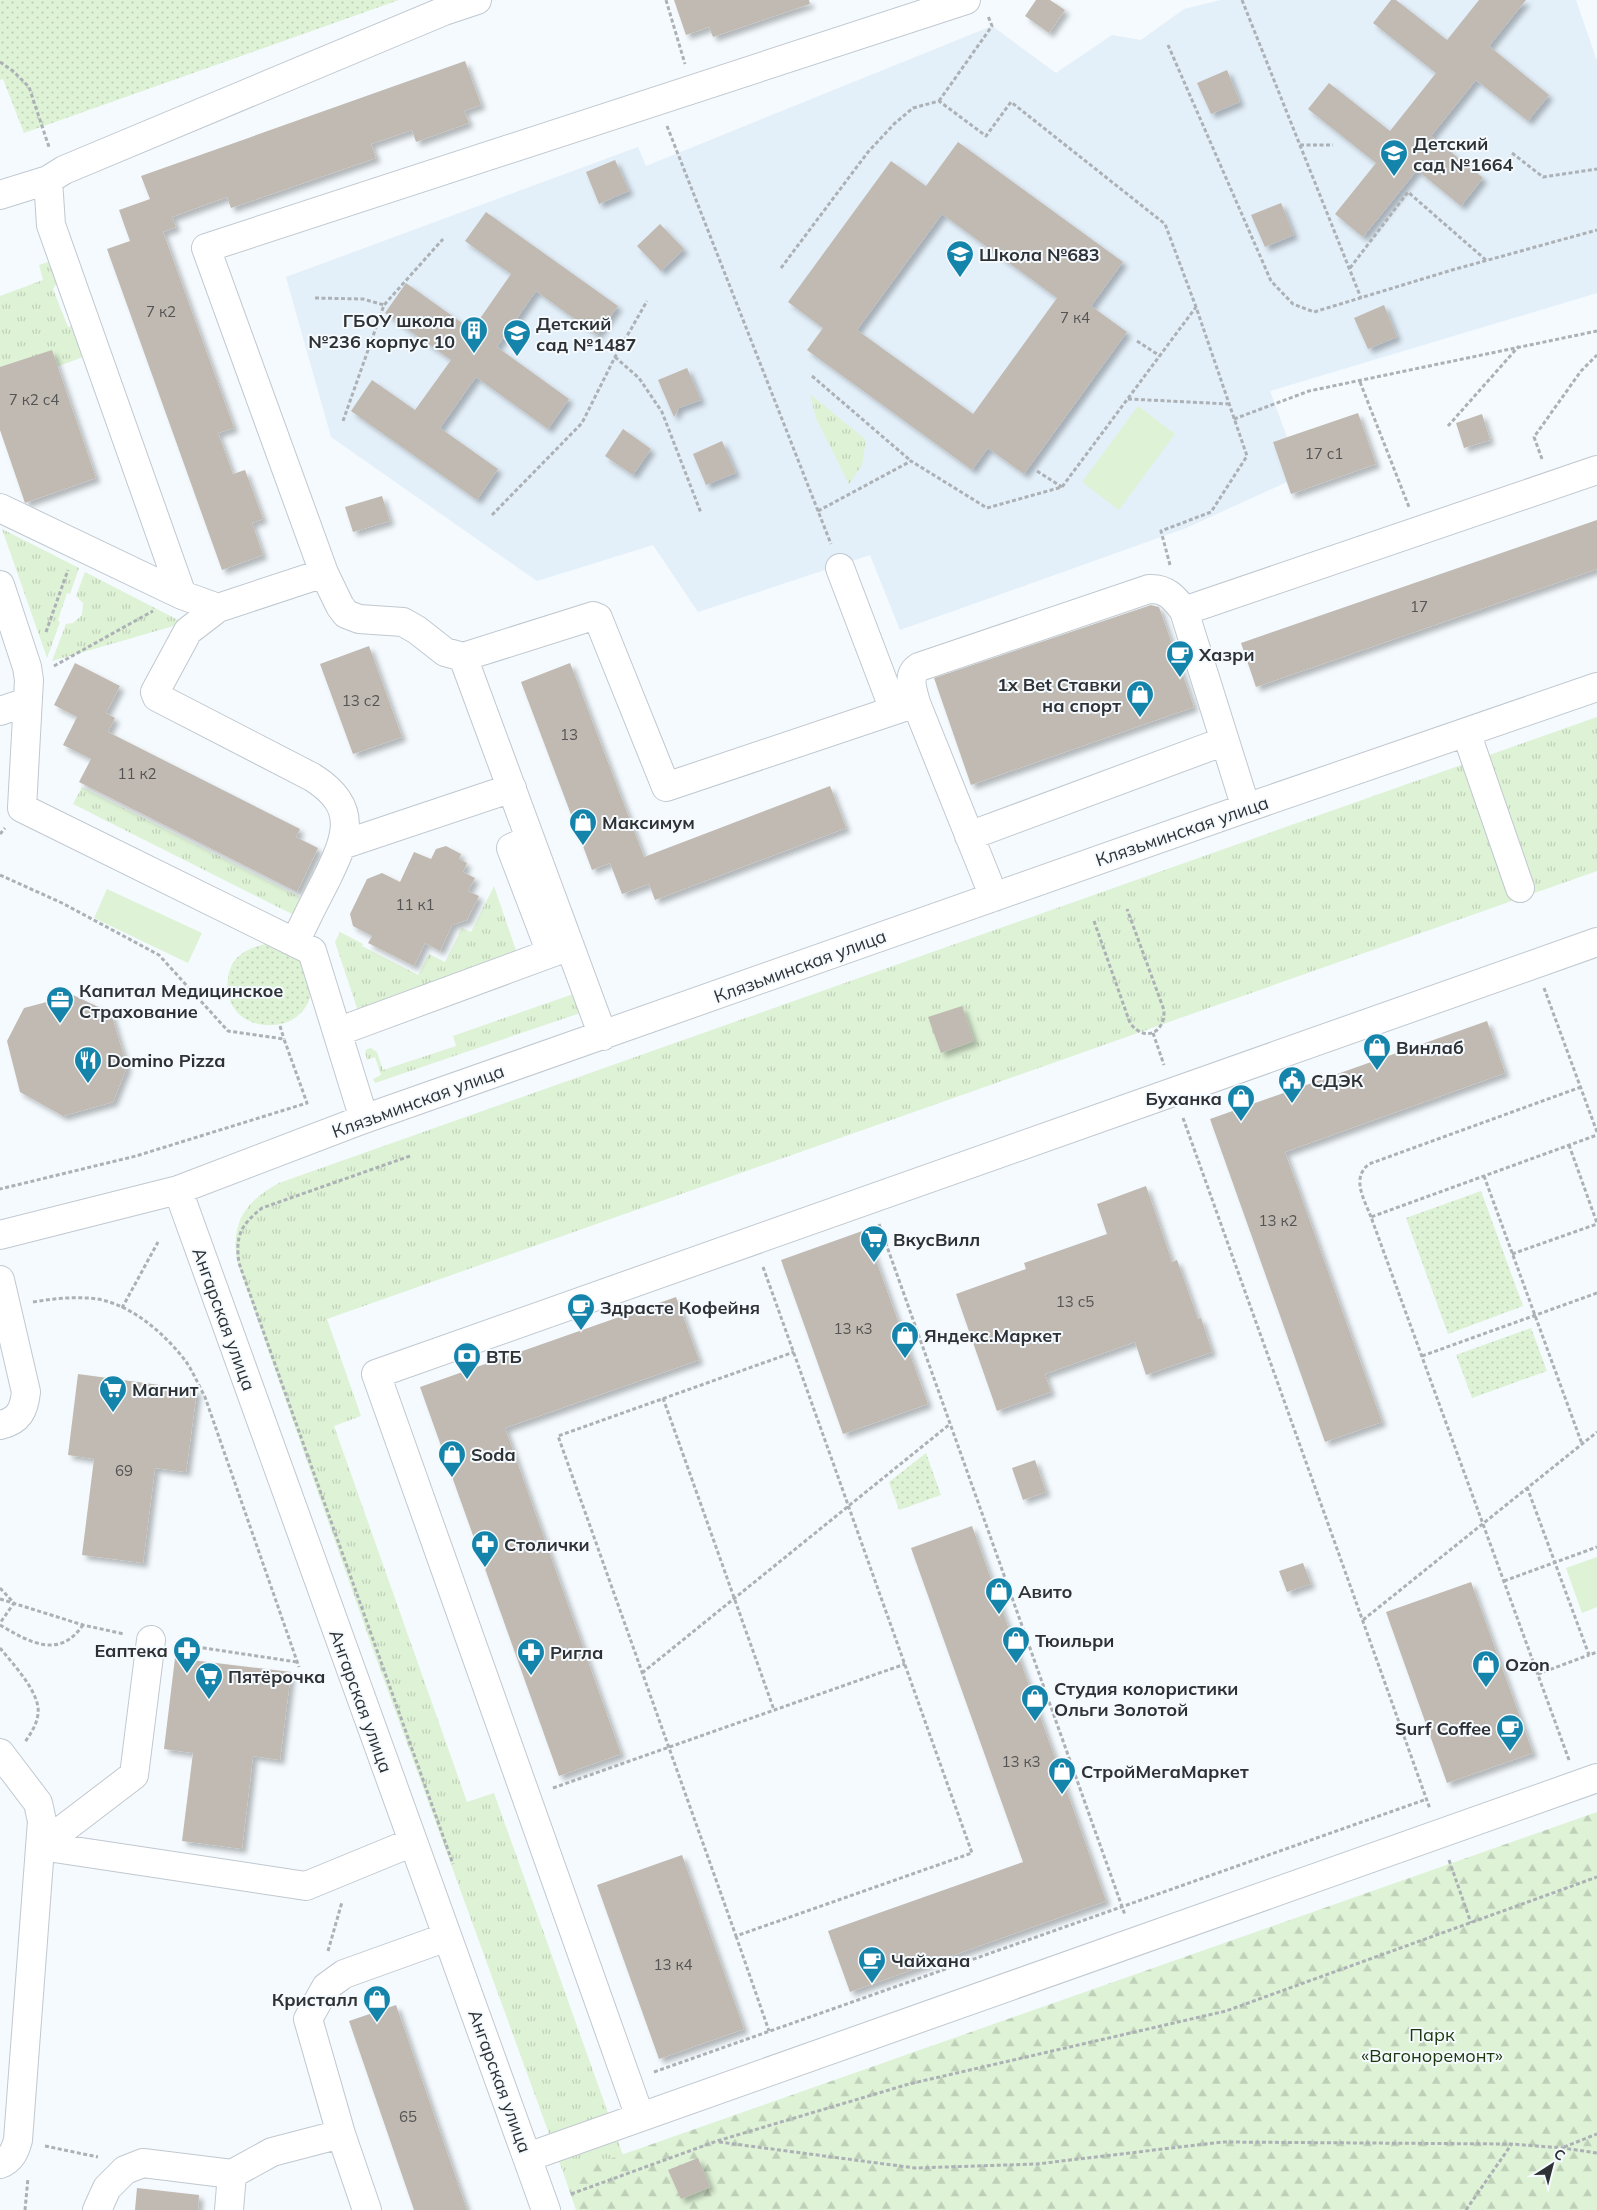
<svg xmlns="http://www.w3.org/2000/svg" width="1597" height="2210" font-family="Mulish,sans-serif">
	<defs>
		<pattern id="grass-tufts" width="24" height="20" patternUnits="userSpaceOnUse" patternTransform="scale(1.25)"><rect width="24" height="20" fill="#def2d6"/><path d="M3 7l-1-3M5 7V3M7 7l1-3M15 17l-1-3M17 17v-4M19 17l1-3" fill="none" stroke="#bfd0b8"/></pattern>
		<pattern id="forest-firs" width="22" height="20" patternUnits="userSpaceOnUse" patternTransform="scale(1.25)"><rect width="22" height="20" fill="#def2d6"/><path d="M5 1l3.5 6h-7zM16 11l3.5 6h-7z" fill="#bfd0b8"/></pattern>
		<pattern id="park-dots" width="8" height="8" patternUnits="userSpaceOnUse" patternTransform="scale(1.25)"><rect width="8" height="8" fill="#def2d6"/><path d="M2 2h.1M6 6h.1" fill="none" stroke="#bfd0b8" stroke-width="1.8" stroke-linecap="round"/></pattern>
		<filter id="shadow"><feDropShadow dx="4.5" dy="4.5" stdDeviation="2.5" flood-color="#0004"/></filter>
	</defs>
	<rect width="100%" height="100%" fill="#f4fafe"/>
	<path fill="#e3eff9" d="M1221,0H1576L1597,61V293L1270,391L1287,437L1273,442L1287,482L1186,528L900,630L870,555L698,612L653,545L537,581L331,437L286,277L638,147L646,166L992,26L1056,73L1112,35L1141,40L1184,9Z"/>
	<path fill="url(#grass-tufts)" d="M54,260L60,278L53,289L68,327L87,321L99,351L3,387L0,394V296L43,280L39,265Z
		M810,394L866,440L862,465L849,484L816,418Z
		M2,529L79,568L70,594L67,593L58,620L60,622L47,658Z
		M85,572L184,623L52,661L66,624L73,623L82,615L83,603L76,596Z
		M1597,717V871L327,1319L361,1416L334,1426L467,1802L494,1793L623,2155L564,2175L372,1647L237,1261C231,1221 245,1202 279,1183Z
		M82,787L308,901L300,918L73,804Z
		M494,886L520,962L359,1014L335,942L340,932L363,944L362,946L418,975L429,954L445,962L462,928L471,932Z
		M579,992L586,1011L375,1083L373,1079L381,1075L375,1057L367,1060L365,1052L367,1049L371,1048L377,1052L383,1070L456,1046L453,1036Z"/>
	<path fill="url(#forest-firs)" d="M1597,1812V2210H576L564,2175Z"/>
	<path fill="url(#park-dots)" d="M0,0H399L24,133L3,79L0,80Z
		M268,943L305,963C306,968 310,975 311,981C318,1040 219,1041 228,978C232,954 247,949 268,943Z
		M1481,1191L1523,1306L1448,1334L1406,1218Z
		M1531,1328L1547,1371L1472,1398L1456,1355Z
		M926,1453L941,1495L899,1510L889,1482Z"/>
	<path fill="#def2d6" d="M1138,406L1175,434L1119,510L1082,482Z
		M107,889L202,933L188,963L94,918Z
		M1597,1557V1607L1582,1613L1566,1568Z"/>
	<path fill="#c1bab2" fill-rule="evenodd" filter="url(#shadow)" d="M674,0H809L810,4L713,37L709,27L686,35Z
		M1036,0H1050L1065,10L1049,33L1025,16Z
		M1391,0H1396L1447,40L1479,0H1526L1489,46L1549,95L1528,121L1476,80L1431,136L1483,178L1461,206L1417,170L1363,237L1335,214L1376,163L1308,109L1329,83L1390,131L1436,73L1373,23Z
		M465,61L481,105L464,111L469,123L416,142L412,130L371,144L376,158L231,208L227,197L172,217L176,227L163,232L234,428L218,433L233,474L245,470L263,519L252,523L263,555L222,570L107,249L130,241L119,210L150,199L141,176Z
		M1227,70L1240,102L1211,114L1197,83Z
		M958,142L1123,262L1091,306L1127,332L1024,474L988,448L972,470L807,350L823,328L788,302L891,161L926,186ZM942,214L1057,298L973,414L857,330Z
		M615,160L629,191L599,204L586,172Z
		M1281,203L1294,235L1265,247L1251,215Z
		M486,212L618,306L597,335L536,291L497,347L569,399L548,429L476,377L440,428L498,469L477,500L351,411L372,380L415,410L451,360L385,313L406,283L472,330L511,274L465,241Z
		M660,224L684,249L661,271L637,246Z
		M1384,305L1397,337L1368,349L1354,318Z
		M52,350L96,478L25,503L0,430V367Z
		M687,368L701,400L679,408L674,417L658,380Z
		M1358,413L1376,464L1291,494L1273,442Z
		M1482,414L1490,440L1464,448L1456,423Z
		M623,429L651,449L633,475L605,456Z
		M722,441L736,473L706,485L693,454Z
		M382,496L390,521L353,532L345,507Z
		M1597,520V569L1256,687L1241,643Z
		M1151,605L1159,607L1194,707L971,785L934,678Z
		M369,646L402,737L353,754L320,664Z
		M75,663L120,686L106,713L115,718L108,732L300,829L296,837L318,848L297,892L79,782L91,759L63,745L77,717L54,705Z
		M570,663L644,857L830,786L846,828L655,900L649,884L622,894L610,863L592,870L521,682Z
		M446,846L461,854L459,859L467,863L463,872L475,878L468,891L479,896L467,920L452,925L440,951L425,943L414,966L368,943L372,936L353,926L350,914L367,879L382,873L400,882L414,852L431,859L436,849Z
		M73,995L111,1013L127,1067L113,1102L63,1116L20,1092L7,1041L24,1008Z
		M962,1006L974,1041L941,1053L928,1017Z
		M1487,1021L1505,1073L1285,1152L1382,1422L1325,1442L1210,1119Z
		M1146,1186L1172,1262L1177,1260L1198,1319L1201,1318L1212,1352L1146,1375L1135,1342L1045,1374L1051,1392L997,1411L956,1294L1026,1269L1024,1263L1107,1234L1097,1204Z
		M865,1230L928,1404L843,1434L781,1260Z
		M676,1297L699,1360L505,1428L621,1754L559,1776L420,1387Z
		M78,1374L197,1390L186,1472L155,1468L143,1563L82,1555L94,1459L68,1455Z
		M1035,1460L1046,1492L1023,1500L1012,1468Z
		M972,1526L1106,1901L850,1992L828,1931L1023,1862L911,1548Z
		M1303,1563L1311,1584L1287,1592L1279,1571Z
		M1471,1582L1533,1753L1447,1783L1386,1612Z
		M175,1658L291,1672L280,1760L253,1756L242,1849L182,1841L193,1753L164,1749Z
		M682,1855L744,2029L659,2059L597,1885Z
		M396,2005L467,2210H414L349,2021Z
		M698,2158L710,2187L681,2199L668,2170Z
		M137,2188L199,2195L198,2210H135Z"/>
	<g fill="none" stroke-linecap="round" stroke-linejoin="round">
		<g stroke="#c0c8d0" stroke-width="30">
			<path id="minor" d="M0,195L48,180
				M0,508L182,595L218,608L324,573
				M840,568L894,710
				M0,585L27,667L29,680L22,808L312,951L364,1119
				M182,595L51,225L48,180L64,170L444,11L477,0
				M218,608L188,631L155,692L157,697L312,777C360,807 347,837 326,880C315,901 305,921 295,942
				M1184,611L1246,808
				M463,657L593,616L598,618L666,787L916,703L994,897
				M916,703C913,691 906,675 919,667L1149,589C1166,588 1175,598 1184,611L1597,470
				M0,711L27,702
				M1466,732L1520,888
				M969,836L1225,741
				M530,839L511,848L551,953
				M342,845L512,788
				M337,1032L570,946
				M603,1036L463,657L445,652L417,630L403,622L359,619L346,614L340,606L324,573L206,248L966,0
				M178,1190L546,2210
				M0,1235L178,1190L364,1119L1246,808L1597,687
				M0,1280L26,1392C24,1410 19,1421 0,1425
				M151,1640L134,1775L41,1846L306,1886L413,1842
				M0,1753L38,1803L42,1821L18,2140C15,2151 11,2160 0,2164
				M640,2117L376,1374L1597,942
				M341,2134L367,2210
				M528,2157L1597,1778
				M97,2210L107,2188L125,2170L143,2163L232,2174
				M229,2210L232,2174L272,2152L341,2134L308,2019L326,1987L344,1974L447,1937"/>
		</g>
		<path stroke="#acb1b5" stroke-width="3" stroke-dasharray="4 2.5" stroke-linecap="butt" d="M666,0L685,64
			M1242,0L1361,298
			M1168,45L1271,281L1293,304L1314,312L1452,270L1597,230
			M0,62L13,71L29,87L49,147
			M939,101L992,26L988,16
			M667,126L831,544
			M1300,145H1333
			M1512,153L1543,177L1597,169
			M781,268L868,152L894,124L913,108L939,101L986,136L1011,102L1165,224L1196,307
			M1350,268L1408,192L1487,261
			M315,298L363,299L384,305
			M1137,341L1160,356
			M615,357L639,378L662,412L701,513
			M812,376L911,461
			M1360,382L1409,507
			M1128,399L1229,404
			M1234,419L1309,391L1597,331
			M343,421L384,305L443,239
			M1448,426L1519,346
			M1542,459L1534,437L1581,371L1597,355
			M1037,471L1062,487
			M818,511L911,461L987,508L1062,487L1196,307L1247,456L1211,512L1161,531L1170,565
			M492,515L582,423L615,357L647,301
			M46,632L68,570
			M54,666L153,611
			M0,834L5,828
			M0,875L62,903L159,955L228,1031L284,1039L307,1103L136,1156L0,1189
			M1094,921L1130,1023C1144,1042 1165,1034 1164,1010L1127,909
			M1544,988L1597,1132
			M280,1026L284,1039
			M1153,1033L1164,1065
			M1183,1118L1430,1809
			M1569,1145L1597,1223
			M410,1156L262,1208C241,1225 235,1235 239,1263L453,1864
			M1484,1176L1582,1444
			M1371,1217C1364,1199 1351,1178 1369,1164L1581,1087
			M879,1224L1125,1915
			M1512,1254L1597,1224
			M763,1267C833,1462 902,1657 972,1853L736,1936L558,1436L794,1352
			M33,1302C51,1299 69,1297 87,1298C126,1299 165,1333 187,1363C194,1374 199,1386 205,1397L299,1667
			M122,1308L158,1242
			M1422,1356L1597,1293
			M663,1398L774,1710
			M1527,1487L1589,1655L1597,1652
			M1504,1581L1597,1547
			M0,1588L14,1603L0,1623
			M0,1599L83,1625L124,1634
			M1363,1620L1597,1432
			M0,1625C29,1642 59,1660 83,1625
			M177,1644L297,1662
			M0,1648C12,1663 41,1693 38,1714C37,1724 31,1733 25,1742
			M642,1673L950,1424
			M1538,1674L1589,1655
			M1569,1760L1371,1217L1597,1135
			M553,1788L905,1664
			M1449,1860L1471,1923
			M736,1936L769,2031
			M328,1951L342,1902
			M654,2072L1427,1799
			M719,2142L915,2168L1037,2164L1222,2142L1511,2144L1563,2148L1597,2153
			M45,2146L98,2157
			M1564,2147L1597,2134
			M571,2194L717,2141L909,2084L1226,2011L1597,1877
			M25,2210L28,2178
			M1466,2210L1511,2145"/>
		<use href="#minor" stroke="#fff" stroke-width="28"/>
	</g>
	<defs>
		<g id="school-pin" transform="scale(1.4375)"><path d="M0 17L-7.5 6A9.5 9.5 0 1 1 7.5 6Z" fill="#1584ab" stroke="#f4fafe"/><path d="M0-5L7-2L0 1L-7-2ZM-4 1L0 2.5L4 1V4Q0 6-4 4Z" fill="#fff"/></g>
		<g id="building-pin" transform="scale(1.4375)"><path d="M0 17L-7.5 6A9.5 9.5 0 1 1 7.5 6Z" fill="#1584ab" stroke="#f4fafe"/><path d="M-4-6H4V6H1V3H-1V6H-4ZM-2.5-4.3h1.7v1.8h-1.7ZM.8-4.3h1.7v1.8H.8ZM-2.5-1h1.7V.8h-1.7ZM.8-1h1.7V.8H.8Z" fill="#fff"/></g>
		<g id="cafe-pin" transform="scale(1.4375)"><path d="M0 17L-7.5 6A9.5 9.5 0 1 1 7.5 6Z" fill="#1584ab" stroke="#f4fafe"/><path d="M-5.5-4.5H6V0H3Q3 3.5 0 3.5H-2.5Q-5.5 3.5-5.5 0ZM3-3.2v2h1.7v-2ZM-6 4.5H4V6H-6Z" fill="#fff"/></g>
		<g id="shop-pin" transform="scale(1.4375)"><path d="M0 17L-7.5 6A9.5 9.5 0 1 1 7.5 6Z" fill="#1584ab" stroke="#f4fafe"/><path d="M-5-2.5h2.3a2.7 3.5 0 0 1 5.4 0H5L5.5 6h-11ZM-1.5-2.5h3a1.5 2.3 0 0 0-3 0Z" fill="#fff"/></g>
		<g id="office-pin" transform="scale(1.4375)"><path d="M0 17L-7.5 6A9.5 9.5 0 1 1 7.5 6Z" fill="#1584ab" stroke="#f4fafe"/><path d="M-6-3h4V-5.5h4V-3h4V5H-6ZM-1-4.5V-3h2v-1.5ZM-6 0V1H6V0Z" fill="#fff"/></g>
		<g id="restaurant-pin" transform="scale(1.4375)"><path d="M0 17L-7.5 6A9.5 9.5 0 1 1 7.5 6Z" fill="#1584ab" stroke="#f4fafe"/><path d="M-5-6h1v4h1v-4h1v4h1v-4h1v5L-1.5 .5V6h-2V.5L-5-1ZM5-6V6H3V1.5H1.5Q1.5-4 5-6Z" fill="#fff"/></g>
		<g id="civic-pin" transform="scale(1.4375)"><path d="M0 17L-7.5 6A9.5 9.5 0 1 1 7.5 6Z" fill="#1584ab" stroke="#f4fafe"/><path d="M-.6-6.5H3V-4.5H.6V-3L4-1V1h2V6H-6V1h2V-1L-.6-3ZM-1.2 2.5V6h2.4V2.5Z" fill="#fff"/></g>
		<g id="supermarket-pin" transform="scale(1.4375)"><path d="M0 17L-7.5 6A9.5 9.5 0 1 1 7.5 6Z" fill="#1584ab" stroke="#f4fafe"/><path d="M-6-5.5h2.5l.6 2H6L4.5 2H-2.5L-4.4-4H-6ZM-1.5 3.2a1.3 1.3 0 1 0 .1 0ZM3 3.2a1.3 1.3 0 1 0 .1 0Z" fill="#fff"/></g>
		<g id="bank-pin" transform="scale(1.4375)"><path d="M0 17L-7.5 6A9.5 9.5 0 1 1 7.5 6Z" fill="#1584ab" stroke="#f4fafe"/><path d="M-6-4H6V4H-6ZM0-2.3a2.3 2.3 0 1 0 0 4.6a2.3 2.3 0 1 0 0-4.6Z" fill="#fff"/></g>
		<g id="pharmacy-pin" transform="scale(1.4375)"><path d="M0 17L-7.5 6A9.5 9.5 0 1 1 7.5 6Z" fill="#1584ab" stroke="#f4fafe"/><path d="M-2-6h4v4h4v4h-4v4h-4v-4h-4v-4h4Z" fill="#fff"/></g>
	</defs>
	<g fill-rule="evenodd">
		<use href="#school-pin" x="1394" y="153"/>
		<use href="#school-pin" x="960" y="254"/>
		<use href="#building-pin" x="474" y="330"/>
		<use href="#school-pin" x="517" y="333"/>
		<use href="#cafe-pin" x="1180" y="654"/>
		<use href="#shop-pin" x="1140" y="694"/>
		<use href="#shop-pin" x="583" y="822"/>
		<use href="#office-pin" x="60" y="1000"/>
		<use href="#shop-pin" x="1377" y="1047"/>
		<use href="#restaurant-pin" x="88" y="1060"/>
		<use href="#civic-pin" x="1292" y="1080"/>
		<use href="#shop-pin" x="1241" y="1098"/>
		<use href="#supermarket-pin" x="874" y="1239"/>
		<use href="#cafe-pin" x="581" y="1307"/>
		<use href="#shop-pin" x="905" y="1335"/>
		<use href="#bank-pin" x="467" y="1356"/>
		<use href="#supermarket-pin" x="113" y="1389"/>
		<use href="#shop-pin" x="452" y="1454"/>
		<use href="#pharmacy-pin" x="485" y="1544"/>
		<use href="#shop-pin" x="999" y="1591"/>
		<use href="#shop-pin" x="1016" y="1640"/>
		<use href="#pharmacy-pin" x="187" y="1650"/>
		<use href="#pharmacy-pin" x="531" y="1652"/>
		<use href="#shop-pin" x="1486" y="1664"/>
		<use href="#supermarket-pin" x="209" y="1676"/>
		<use href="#shop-pin" x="1035" y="1698"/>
		<use href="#cafe-pin" x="1510" y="1728"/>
		<use href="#shop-pin" x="1062" y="1771"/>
		<use href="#cafe-pin" x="872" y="1960"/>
		<use href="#shop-pin" x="377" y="1999"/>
	</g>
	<g text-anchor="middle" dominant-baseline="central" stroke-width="4" stroke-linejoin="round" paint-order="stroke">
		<g font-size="15" fill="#545454">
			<text x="161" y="311">7 к2</text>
			<text x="1075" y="317">7 к4</text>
			<text x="34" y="399">7 к2 с4</text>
			<text x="1324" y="453">17 с1</text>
			<text x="1419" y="606">17</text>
			<text x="361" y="700">13 с2</text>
			<text x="569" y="734">13</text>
			<text x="137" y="773">11 к2</text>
			<text x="415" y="904">11 к1</text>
			<text x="1278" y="1220">13 к2</text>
			<text x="1075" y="1301">13 с5</text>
			<text x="853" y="1328">13 к3</text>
			<text x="124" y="1470">69</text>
			<text x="1021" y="1761">13 к3</text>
			<text x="673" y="1964">13 к4</text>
			<text x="408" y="2116">65</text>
		</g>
		<g font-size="18" font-weight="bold" fill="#2f3235" stroke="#f4fafe" text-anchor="start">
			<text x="1413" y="143">Детский<tspan x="1413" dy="21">сад №1664</tspan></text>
			<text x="979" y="254">Школа №683</text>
			<text x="455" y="320" text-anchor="end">ГБОУ школа<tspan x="455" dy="21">№236 корпус 10</tspan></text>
			<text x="536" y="323">Детский<tspan x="536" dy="21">сад №1487</tspan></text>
			<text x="1199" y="654">Хазри</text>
			<text x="1121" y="684" text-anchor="end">1x Bet Ставки<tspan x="1121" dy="21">на спорт</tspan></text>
			<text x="602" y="822">Максимум</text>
			<text x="79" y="990">Капитал Медицинское<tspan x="79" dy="21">Страхование</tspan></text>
			<text x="1396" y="1047">Винлаб</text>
			<text x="107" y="1060">Domino Pizza</text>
			<text x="1311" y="1080">СДЭК</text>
			<text x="1222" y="1098" text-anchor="end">Буханка</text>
			<text x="893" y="1239">ВкусВилл</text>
			<text x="600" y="1307">Здрасте Кофейня</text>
			<text x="924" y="1335">Яндекс.Маркет</text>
			<text x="486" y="1356">ВТБ</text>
			<text x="132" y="1389">Магнит</text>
			<text x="471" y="1454">Soda</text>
			<text x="504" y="1544">Столички</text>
			<text x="1018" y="1591">Авито</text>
			<text x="1035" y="1640">Тюильри</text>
			<text x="168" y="1650" text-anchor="end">Еаптека</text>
			<text x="550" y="1652">Ригла</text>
			<text x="1505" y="1664">Ozon</text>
			<text x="228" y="1676">Пятёрочка</text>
			<text x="1054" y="1688">Студия колористики<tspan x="1054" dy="21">Ольги Золотой</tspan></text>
			<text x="1491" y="1728" text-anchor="end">Surf Coffee</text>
			<text x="1081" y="1771">СтройМегаМаркет</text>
			<text x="891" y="1960">Чайхана</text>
			<text x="358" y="1999" text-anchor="end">Кристалл</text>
		</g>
		<g font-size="18" fill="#2f3235" stroke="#f4fafe">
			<text transform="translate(1182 831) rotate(-19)">Клязьминская улица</text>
			<text transform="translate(800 966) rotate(-20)">Клязьминская улица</text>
			<text transform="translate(418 1101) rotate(-20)">Клязьминская улица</text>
			<text transform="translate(224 1319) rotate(70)">Ангарская улица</text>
			<text transform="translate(361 1701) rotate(70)">Ангарская улица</text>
			<text transform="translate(500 2081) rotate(70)">Ангарская улица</text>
		</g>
		<g font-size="18" fill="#1b370c" stroke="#f4fafe">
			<text x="1432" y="2034">Парк<tspan x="1432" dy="21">«Вагоноремонт»</tspan></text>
		</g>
	</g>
	<g transform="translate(1552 2165) rotate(36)" stroke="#f4fafe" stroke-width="4" paint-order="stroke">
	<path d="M0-4L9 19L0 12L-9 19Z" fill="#2f3235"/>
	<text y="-8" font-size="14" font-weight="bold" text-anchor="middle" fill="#2f3235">С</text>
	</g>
</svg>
